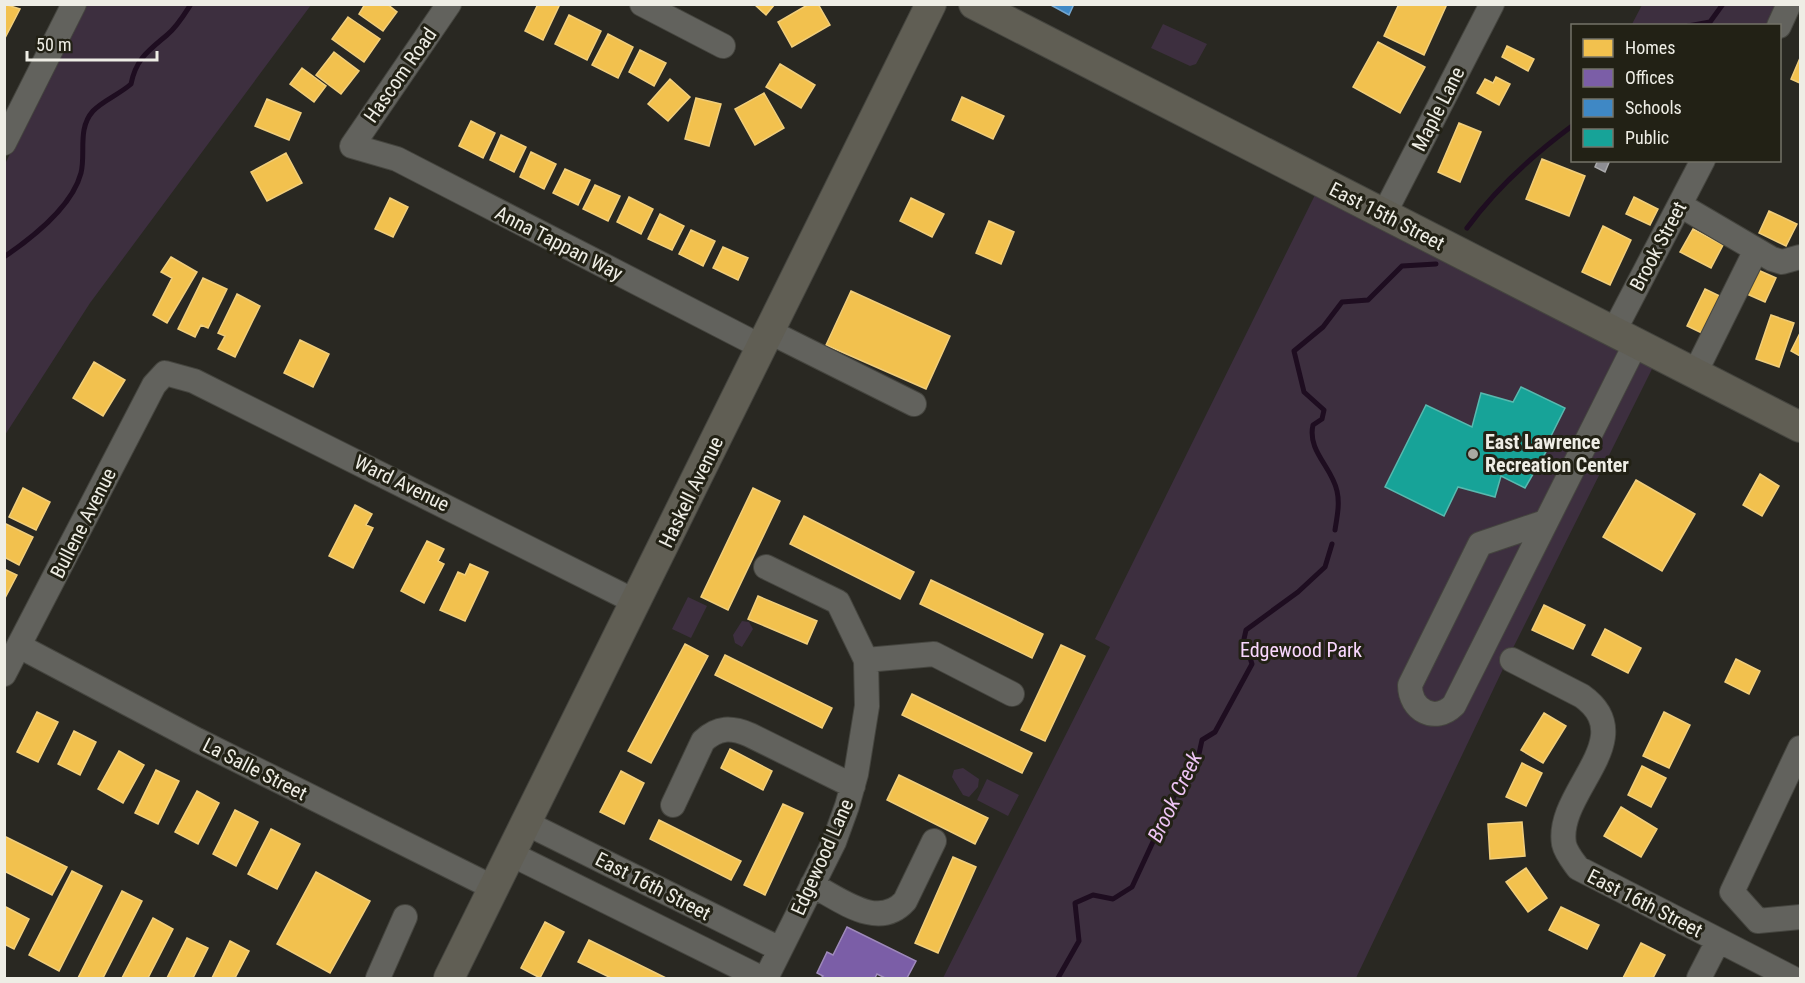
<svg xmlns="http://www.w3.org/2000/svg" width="1805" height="983" font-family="'Roboto Condensed',sans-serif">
	<rect width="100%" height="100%" fill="#292822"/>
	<path fill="#3d2f3f" d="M84,5H311L90,303L5,435V164Z
		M1642,5H1780L1769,25L1631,26Z
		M1163,24L1207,44L1196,64L1190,66L1151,48Z
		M1316,193L1654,365L1512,650L1356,978H943L1110,647L1095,639Z
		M688,597L707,606L691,638L672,629Z
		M742,621L749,622L753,629L742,647L735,643L733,635Z
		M963,768L979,779L978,787L969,797L963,795L952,777L954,770Z
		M987,779L1019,795L1008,816L977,800Z"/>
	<path fill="#f2c14e" stroke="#f1ce7b" stroke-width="1.5" d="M4,4L20,9L4,40Z
		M365,4H387L397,12L383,31L359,14Z
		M538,4H560L543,40L525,31Z
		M754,4H775L766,15Z
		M809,4H818L830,25L792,47L778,22Z
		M1399,4H1447L1424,55L1384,36Z
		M569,15L601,31L587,60L555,44Z
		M348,17L380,39L364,62L332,39Z
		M608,34L633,47L618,78L592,65Z
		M1378,42L1425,67L1400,113L1353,87Z
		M1507,46L1534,59L1528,71L1502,57Z
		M640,50L666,63L654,86L629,72Z
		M334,52L359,71L341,94L316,75Z
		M1800,58V83L1791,79Z
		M780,64L815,85L801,108L766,87Z
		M302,68L326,86L314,102L290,84Z
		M1496,77L1510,84L1499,105L1477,93L1485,79L1493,83Z
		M670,79L690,97L668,121L648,104Z
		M764,93L784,128L755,145L735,109Z
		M962,97L1004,116L993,139L952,120Z
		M696,98L721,104L709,146L685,139Z
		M267,99L301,113L289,140L255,126Z
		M471,121L495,133L483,158L459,146Z
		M1459,123L1481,132L1460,182L1438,172Z
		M501,135L526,147L514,172L490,160Z
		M531,152L556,164L544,189L520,177Z
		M286,153L302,183L267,201L251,172Z
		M1542,159L1585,176L1569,216L1526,199Z
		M565,169L590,180L578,205L553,193Z
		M595,185L620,196L608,221L583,209Z
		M629,197L653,209L641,234L617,222Z
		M1634,197L1658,209L1650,225L1626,214Z
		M390,198L408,207L393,237L375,229Z
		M911,198L944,214L932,237L900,221Z
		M1769,211L1797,224L1786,246L1759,233Z
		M660,214L684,226L672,250L648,239Z
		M989,221L1014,232L1001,264L976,253Z
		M1603,226L1631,240L1610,285L1582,272Z
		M1693,229L1723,245L1711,268L1680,252Z
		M691,230L715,241L703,266L679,254Z
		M723,247L748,258L738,280L713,268Z
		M171,257L197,272L167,323L153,315L172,278L161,272Z
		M1758,270L1776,278L1765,302L1747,294Z
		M203,278L227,289L208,328L201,325L195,337L178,329Z
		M1705,289L1726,299L1708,336L1687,326Z
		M851,291L950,336L926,389L826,345Z
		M237,294L260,306L235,357L218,349L225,336L218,333Z
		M1771,315L1794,323L1779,367L1756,359Z
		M1800,333V356L1791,351Z
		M300,340L329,354L313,387L284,373Z
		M94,362L125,380L103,416L73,398Z
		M1760,474L1779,486L1762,516L1743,505Z
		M1636,480L1695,514L1662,571L1603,537Z
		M23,488L50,502L36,530L9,517Z
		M753,488L780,501L728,610L701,597Z
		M355,505L372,514L366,525L373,528L353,568L329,556Z
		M804,516L914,572L900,599L790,544Z
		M4,523L33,537L19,565L4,557Z
		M427,541L444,549L438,561L444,564L424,603L401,591Z
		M470,564L488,572L465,621L440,610L458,572L465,575Z
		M4,569L17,575L4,600Z
		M931,580L1043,634L1032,658L920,604Z
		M758,596L817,621L807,644L748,619Z
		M1544,605L1585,625L1573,649L1532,630Z
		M1605,629L1641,648L1628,673L1592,655Z
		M685,644L708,656L651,763L628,751Z
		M1061,645L1085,656L1045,741L1021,730Z
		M725,655L832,708L822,728L715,675Z
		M1736,659L1760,671L1749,694L1725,682Z
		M912,694L1032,753L1022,773L902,715Z
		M37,712L58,722L38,762L17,752Z
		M1664,712L1690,725L1669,768L1643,756Z
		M1544,713L1566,726L1543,763L1521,750Z
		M74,731L96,742L80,775L58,764Z
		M730,749L772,771L763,790L721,768Z
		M119,751L144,765L123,803L98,789Z
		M1522,763L1542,773L1526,806L1506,797Z
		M1642,766L1666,778L1651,807L1628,795Z
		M156,770L179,781L158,824L135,813Z
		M621,771L644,783L624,824L600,812Z
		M899,775L988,818L975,844L887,800Z
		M197,791L219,803L198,844L175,832Z
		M783,804L803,813L765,895L744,885Z
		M1621,807L1657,829L1641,857L1604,836Z
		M235,810L258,822L236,866L213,854Z
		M659,820L741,861L731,880L650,839Z
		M1522,822L1525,856L1490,859L1488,824Z
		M271,829L300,844L277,889L248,874Z
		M4,836L67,867L52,895L4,871Z
		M953,857L976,867L938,953L915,943Z
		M1526,868L1547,898L1528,912L1506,882Z
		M72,871L102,886L59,971L29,955Z
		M316,872L370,901L330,973L277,944Z
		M122,891L142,901L103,978H78Z
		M4,906L29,919L14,949L4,944Z
		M1561,907L1599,925L1587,949L1549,930Z
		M153,918L173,929L148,978H122Z
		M545,922L564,932L540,978L521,968Z
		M187,938L208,948L193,978H167Z
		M589,940L666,978H611L578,962Z
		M230,941L249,951L235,978H212Z
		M1641,943L1665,955L1653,978H1623Z"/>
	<path fill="#7b5ea7" stroke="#9e89ba" stroke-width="1.5" d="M847,927L916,961L907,978H885L877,974L875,978H821L823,976L817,973L827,952L833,955Z"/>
	<path fill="#3f88c5" stroke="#74a6cf" stroke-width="1.5" d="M1049,4H1074L1069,15Z"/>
	<path fill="#17a398" stroke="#58b9af" stroke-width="1.5" d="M1521,387L1565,408L1547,444L1550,445L1525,488L1501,476L1495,497L1458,487L1444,516L1385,487L1426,405L1472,427L1481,393L1513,402Z"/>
	<path fill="#8d8d92" stroke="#aaaaab" stroke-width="1.5" d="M1598,160H1610L1605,172L1595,167Z"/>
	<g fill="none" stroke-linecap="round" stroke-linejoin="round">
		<path stroke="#1e0d20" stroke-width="5" d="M1688,26L1710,22L1723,4
			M1467,228C1496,188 1533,155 1572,126
			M4,257C32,238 72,207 81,173C86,153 77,129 93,111C102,101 120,94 131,84C136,59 148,51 167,35C177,27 184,15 191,4
			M1335,530C1337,517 1340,504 1337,491C1332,467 1307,451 1313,425L1322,419L1324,410L1304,392L1294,351L1323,327L1342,302L1368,300L1402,266L1436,264
			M1058,978L1079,941L1075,903L1093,895L1113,899L1132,887L1178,788L1197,763L1202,740L1215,732L1252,664L1244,639L1246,630L1298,592L1325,567L1332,544"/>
		<g stroke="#45453f" stroke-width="26">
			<path id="minor" d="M449,4L352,146L397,159L762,347
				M642,4L723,46
				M1779,26L1789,4
				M4,143L74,4
				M1680,205L1772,259L1782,262L1800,257
				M1384,214L1492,4
				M1614,331L1703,160
				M770,332L914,404
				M1695,373L1756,250
				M1545,522L1480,544L1410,685C1410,710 1435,724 1454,705L1636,343
				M19,646L197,740L494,888
				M866,660L934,654L1012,694
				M1512,660L1582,696C1642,739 1555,792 1564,844C1566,853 1573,861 1578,868L1792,978
				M4,674L154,385L165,373L194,381L636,602
				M1800,748L1732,892L1758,921L1800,917
				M673,805L703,741C718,727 731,727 750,735L853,786
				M526,823L780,949
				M511,854L761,978
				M812,885C840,899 878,931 905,901L934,841
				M378,978L405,917
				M766,978L834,842L847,806L856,774L867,706L866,660L838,602L766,567
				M1699,978L1718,941"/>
		</g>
		<g stroke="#45453f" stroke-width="32">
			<path id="major" d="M974,4L1800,427
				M449,978L931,4"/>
		</g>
		<use href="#minor" stroke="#62625d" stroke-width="24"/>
		<use href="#major" stroke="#605e54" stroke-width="30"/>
	</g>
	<circle fill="#a9a8a1" stroke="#222115" stroke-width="2" cx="1473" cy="454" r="6"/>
	<g text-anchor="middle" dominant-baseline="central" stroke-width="6" stroke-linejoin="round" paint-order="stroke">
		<g font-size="20" fill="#eeede5" stroke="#222115">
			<text transform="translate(400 75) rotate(-55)">Hascom Road</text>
			<text transform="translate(1438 109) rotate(-63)">Maple Lane</text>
			<text transform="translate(1387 216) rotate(27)">East 15th Street</text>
			<text transform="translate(559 243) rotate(27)">Anna Tappan Way</text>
			<text transform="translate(1658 246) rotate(-62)">Brook Street</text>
			<text transform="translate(402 483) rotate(26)">Ward Avenue</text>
			<text transform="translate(691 492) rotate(-64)">Haskell Avenue</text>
			<text transform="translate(83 523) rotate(-63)">Bullene Avenue</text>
			<text transform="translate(255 769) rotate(27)">La Salle Street</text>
			<text transform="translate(822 857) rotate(-66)">Edgewood Lane</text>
			<text transform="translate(653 886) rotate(27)">East 16th Street</text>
			<text transform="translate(1645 903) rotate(27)">East 16th Street</text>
		</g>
		<g font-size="20" font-weight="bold" fill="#eeede5" stroke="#222115" text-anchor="start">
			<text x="1485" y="442">East Lawrence<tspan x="1485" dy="23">Recreation Center</tspan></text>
		</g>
		<g font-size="20" fill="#f9d7fe" stroke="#222115">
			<text x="1301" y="650">Edgewood Park</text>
		</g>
		<g font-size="21" font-style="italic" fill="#edc3f3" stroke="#222115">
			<text transform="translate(1175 797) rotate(-64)">Brook Creek</text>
		</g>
	</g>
	<rect width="1805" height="983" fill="none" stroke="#eeede5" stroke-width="12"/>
	<rect x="1571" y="24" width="210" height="138" fill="#222115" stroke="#747368" stroke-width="1.5"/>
	<rect x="1583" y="39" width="30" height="18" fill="#f2c14e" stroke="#747368" stroke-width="1.5"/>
	<text x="1625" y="54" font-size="18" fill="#eeede5">Homes</text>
	<rect x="1583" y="69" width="30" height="18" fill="#7b5ea7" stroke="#747368" stroke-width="1.5"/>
	<text x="1625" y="84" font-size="18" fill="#eeede5">Offices</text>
	<rect x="1583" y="99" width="30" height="18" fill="#3f88c5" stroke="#747368" stroke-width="1.5"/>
	<text x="1625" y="114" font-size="18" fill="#eeede5">Schools</text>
	<rect x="1583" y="129" width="30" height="18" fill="#17a398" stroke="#747368" stroke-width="1.5"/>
	<text x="1625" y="144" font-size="18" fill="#eeede5">Public</text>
	<path d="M27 51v9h130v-9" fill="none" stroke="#eeede5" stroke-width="3"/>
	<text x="36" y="51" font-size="18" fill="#eeede5" stroke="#222115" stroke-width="4.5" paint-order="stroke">50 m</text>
</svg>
